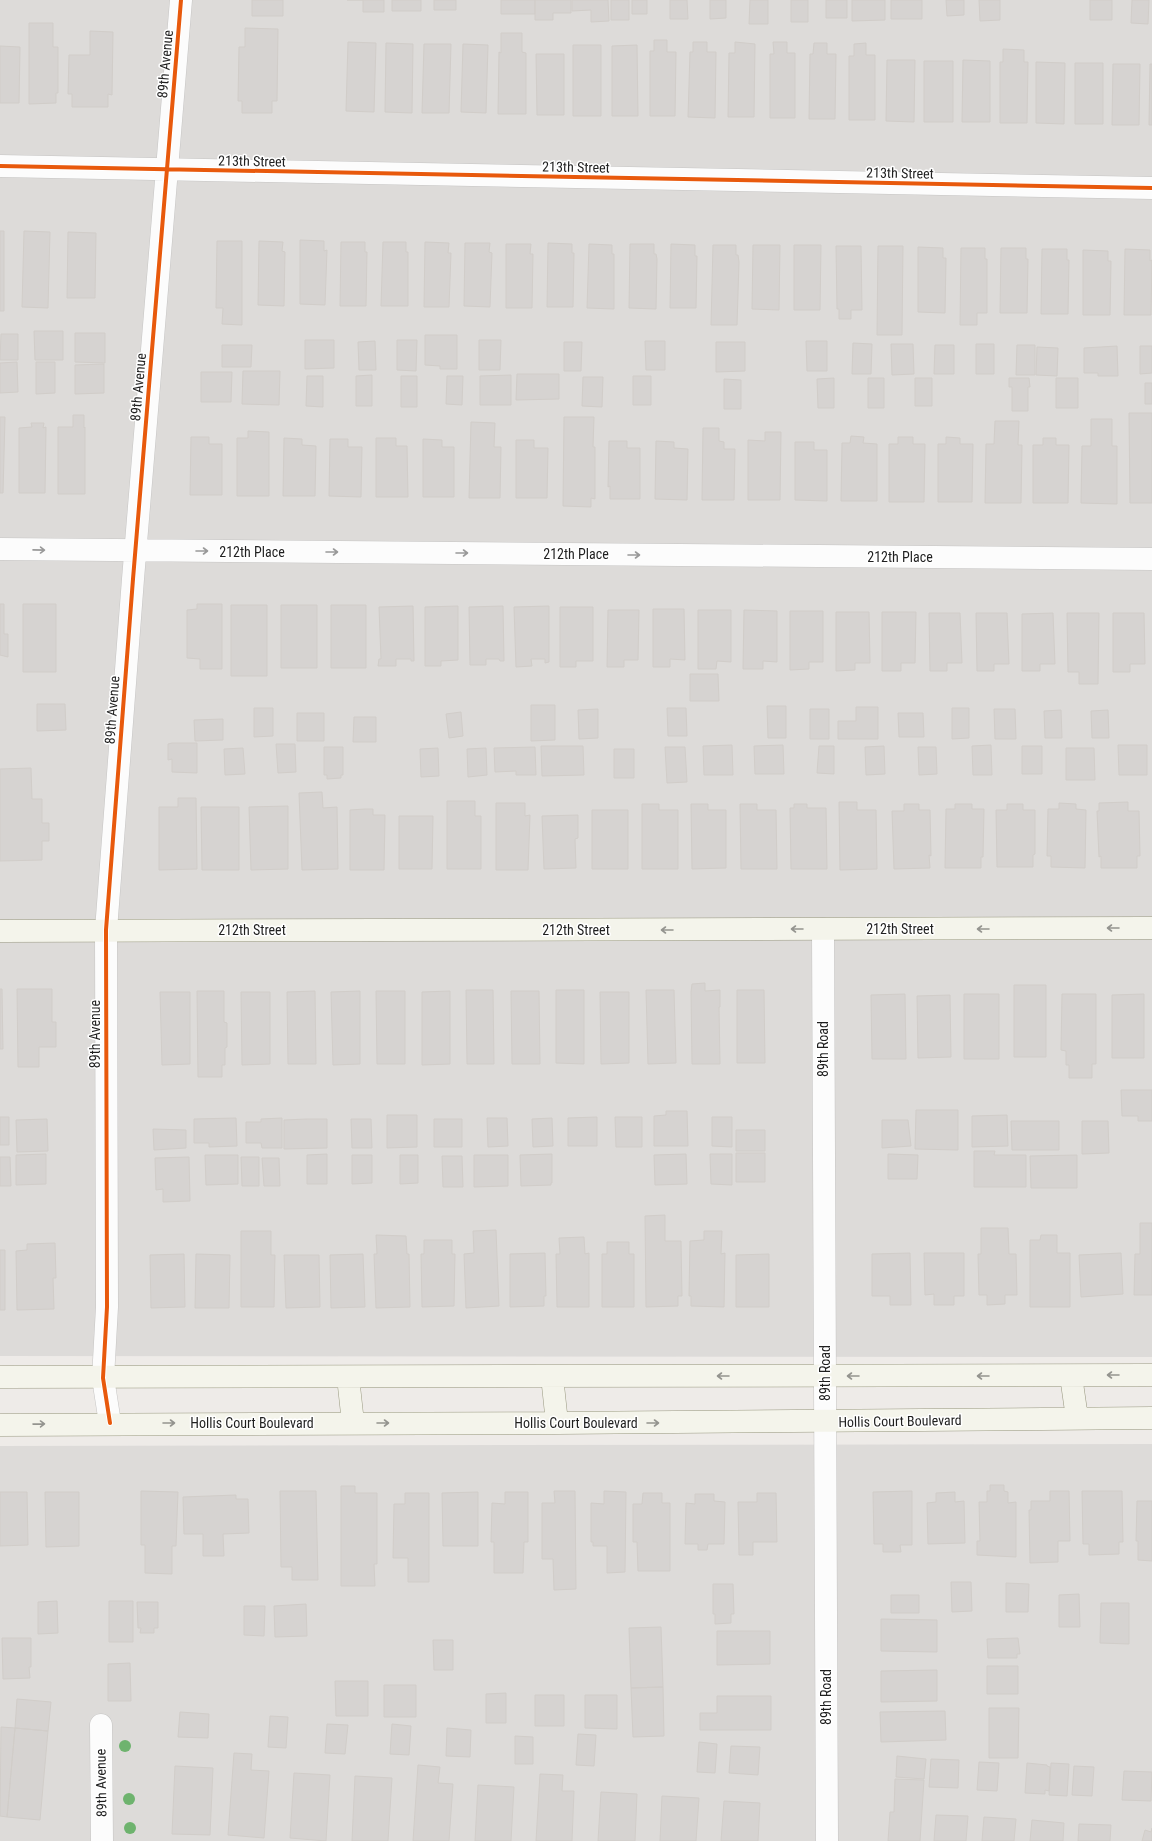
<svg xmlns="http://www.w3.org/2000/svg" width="1152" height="1841" font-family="'Roboto Condensed',sans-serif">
	<rect width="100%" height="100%" fill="#eeebe8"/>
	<path fill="#dddbd9" d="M0,0H1152V1357L0,1356Z
		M1152,1444V1841H0V1446Z"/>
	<path fill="#d6d3d1" stroke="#d1cdc9" d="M252,0H283V16H252Z
		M347,0H384V12H363V0Z
		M392,0H421V11H392Z
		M434,0H456V10H434Z
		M501,0H535V14H501Z
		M535,0H571V13H553V20H535Z
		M572,0H608L609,21L591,22V10L572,11Z
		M611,0H629V20H611Z
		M632,0H647V14H632Z
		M670,0H687L688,19H670Z
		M710,0H726V18L710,19Z
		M750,0H768V24H749Z
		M791,0H808V22H791Z
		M826,0H847V18H826Z
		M852,0H885V20L852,21Z
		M891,0H922V19H891Z
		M946,0H964V15L947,16Z
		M979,0H1000V20L980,21Z
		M1090,0H1112V20H1090Z
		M1132,0H1149L1148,24L1131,23Z
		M29,23H53V47H58V93H56V103L29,104Z
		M245,28L278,29L277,101H272V113H242V101H238L239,47H245Z
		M90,31L113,32L112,95L108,94V107H72V94H68L69,55H90Z
		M501,33H522V52L526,53V114H498L499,52L501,53Z
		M654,40H667V52H676L675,116H650V51H654Z
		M348,42L376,43L374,112L346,111Z
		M693,42H707V52H716L715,118L688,117L690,52H693Z
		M735,42L755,44L754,117H728L729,53H735Z
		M773,42H787V53H795V118H770V54H774Z
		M386,43L413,44L412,113L385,112Z
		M814,43H827V54H836L835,119H809L810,54H813Z
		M866,43V55H875V120H849V56H854V44Z
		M424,44H451L449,113H422Z
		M463,44L488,45L486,113L461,112Z
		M573,45H601V116H573Z
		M637,45L638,116H612V46Z
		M0,46L20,47L19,103H0Z
		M1003,49L1024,50V62H1028L1027,123H1000V62H1003Z
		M536,54H564V115H537Z
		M887,60H915L914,122L886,121Z
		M963,60L990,61V122H962Z
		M924,61H953V122H924Z
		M1036,62L1065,63L1064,124L1036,123Z
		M1075,63H1103V124H1075Z
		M1113,64H1140L1139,125H1112Z
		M1150,64H1152V125H1149Z
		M0,231H4V311H0Z
		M24,231L50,232L48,308L22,307Z
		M68,232L96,233L95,298H67Z
		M300,240L324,241V251L327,250L325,305L300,304Z
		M217,241H242V325L222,324L223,308H216Z
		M259,241L283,242L282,251L285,252L284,306L258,305Z
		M341,242H365V252H367L366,306H340Z
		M383,242H406V252H408V306H381Z
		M425,242L449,243L448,253H451L449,307H424Z
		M465,243H490L489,252L492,253L490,307L464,306Z
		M548,243L572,244V253H574L573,307H547Z
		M506,244H531L530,254H533L532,308H506Z
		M589,244L612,245V254H614V309L587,308Z
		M630,244H654V254H656L657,259L656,309L629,308Z
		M671,244L695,245V256H697L696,308H670Z
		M713,245H736V255H738L739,262L737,325H711Z
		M753,245H780L779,310L752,309Z
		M794,245H821L820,310H794Z
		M836,246H861L862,310H851V319H839V309H837Z
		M878,246H903L902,335H877Z
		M918,247L943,248V258H946L945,313L918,312Z
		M961,248H985V259H987V313H977V325H960Z
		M1001,248H1026V259H1028L1027,313H1000Z
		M1042,249H1067V260H1069L1068,314H1041Z
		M1125,249L1150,250V261L1152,260L1151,315H1124Z
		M1083,250L1108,251V261H1111L1110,315H1083Z
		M34,331H63V360H35Z
		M75,333H105V363L75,362Z
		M1,334H18V360H0Z
		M425,335H457V369H440V366L425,365Z
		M305,340H334V368L305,369Z
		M397,340H417L416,371L397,370Z
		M479,340H501L500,370H479Z
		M375,341L376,370H359L358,342Z
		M645,341H665V370H646Z
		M806,341H827V371H807Z
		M564,342H582L581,371H564Z
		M716,342H745V371L716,372Z
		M853,343L872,344L871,374H852Z
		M891,344H913L914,374L892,375Z
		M976,344H994V374H976Z
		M222,345H252L251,367H222Z
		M935,345H954V374H934Z
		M1017,345H1035V375H1016Z
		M1117,346L1118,376H1098V373H1084V348Z
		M1140,346H1152V373L1140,374Z
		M1037,347L1058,348L1057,376L1036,375Z
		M17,362L18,392L0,393V363Z
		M36,362H55V393L36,394Z
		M104,364V393L75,394V365Z
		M243,371H280L279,405L242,404Z
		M201,372H232L231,402H201Z
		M517,374H559V399L516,400Z
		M372,375V406H356V376Z
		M511,375V405H480V376Z
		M307,376H323V407L306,406Z
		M401,376H417V407H401Z
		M447,376H463L462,405L446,404Z
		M633,376H651V405H633Z
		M583,377H603L602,407L582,406Z
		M834,378V408H818L817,379Z
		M868,378H884V408H868Z
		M915,378H932V406H915Z
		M1009,378H1029L1030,387H1028V411H1012V387H1009Z
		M1056,378H1078V408H1056Z
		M724,379L741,380V409H724Z
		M1145,383H1152V404H1145Z
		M1129,413H1152V503H1130Z
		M73,415H84V428L85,427V494H58V427H73Z
		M0,417H5L3,493H0Z
		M564,417H594L593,447H595V499L591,498V507L563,506Z
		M1091,419H1112V446H1117V504L1081,503L1082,446H1091Z
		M995,421H1019L1018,445H1022L1021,503H985L986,444H994Z
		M471,422L495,423L494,447H501L500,498H469Z
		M31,423H44L43,428L46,427L45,493H19V428L32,427Z
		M703,428H719V441L724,442V449H735L734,500H702Z
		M248,431L269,432V496H237V438H248Z
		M765,432H781L780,500H748V440L765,441Z
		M851,436L864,437L863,443L877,444V501H841L842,443H850Z
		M191,437H209V444H222V495H190Z
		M898,437H913V444H925L924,502H889V444H898Z
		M946,437L960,438V444H973L972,502H938V444H946Z
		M284,438L302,439V445L316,446L315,496H283Z
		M376,438H396V446H407L408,497H376Z
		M1043,438H1056V445H1069L1068,503H1033V445H1043Z
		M330,439H348V447H362L361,497L329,496Z
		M423,439L442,440V447H454V497H423Z
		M516,440H534V448H548L547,498H516Z
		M609,441H627V448H640V499H610V486L608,487Z
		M656,441L674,442V448L688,449L687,500L655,499Z
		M795,442H814V450H827V501L795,500Z
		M0,604H4V634H8V657L0,655Z
		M23,604H56V672H23Z
		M197,604H222V669H200V659L187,658V610L197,609Z
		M231,605H267V676H231Z
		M281,605H317V668H281Z
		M331,605H366V668H331Z
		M413,606L414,661H411V659H396V666H378L379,659H381L379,607Z
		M458,606V660L441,661V666H425V607Z
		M503,606L504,661H500L499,659H486V665H470L469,607Z
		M549,606V662L545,663V659H531L532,666L516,667L514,607Z
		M560,607H593V661H576V667H560Z
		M653,609H684L685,660L670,659V667H653Z
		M608,610H639L638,660H624V667H607Z
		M698,610H731V662L717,661L716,669H698Z
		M744,610L777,611V662L763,661V669H743Z
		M790,611H823V662H809V669L790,670Z
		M836,612H869L870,663H855V670L836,671Z
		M882,612H916L915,663H901V671H882Z
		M929,613H960L962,663H947V671H930Z
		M976,613H1007L1009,664H994V671H977Z
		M1053,613L1055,664H1040V671H1022V614Z
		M1067,613H1099L1098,684H1079V672H1068Z
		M1113,613H1144L1145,664H1130V672H1113Z
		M690,674H718L719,701H690Z
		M37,704H65L66,730L37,731Z
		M531,705H555V740L531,741Z
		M767,706H786V738H768Z
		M856,707H878V739H838V721H856Z
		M254,708H273V736L254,737Z
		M667,708H686L687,736H668Z
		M952,708H969V738L952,739Z
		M598,709V738L579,739L578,710Z
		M810,709H829V739H810Z
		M994,709H1015L1016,739H995Z
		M1061,710L1062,738H1045L1044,711Z
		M1108,710L1109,738H1092L1091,711Z
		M461,712L463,736L449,738L446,714Z
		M297,713H324V741H297Z
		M898,713H923L924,737H899Z
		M354,717H376V742H353Z
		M223,719V740L195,741L194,720Z
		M172,743H197V773L172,772V759L168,760V744Z
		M276,744H295L296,772L278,773Z
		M732,745L733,775H704L703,746Z
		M783,745L784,774H755L754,746Z
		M991,745L992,775H973L972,746Z
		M1118,745H1147V775H1119Z
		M541,746H583L584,775L542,776Z
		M819,746H834V774L817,773Z
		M884,746L885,774L866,775L865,747Z
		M1022,746H1042V774H1022Z
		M324,747H343V775H341V778L327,779V775H324Z
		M535,747L536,775H516V771L495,772L494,748Z
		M665,747H685L687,782L667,783Z
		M918,747H936L937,774L919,775Z
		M243,748L245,774L225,775L224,749Z
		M438,748L439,776L421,777L420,749Z
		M486,748L487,775L468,777L467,749Z
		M1066,748H1094L1095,780H1066Z
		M614,749H634V778H614Z
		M31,768L32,799H42V823H49V841H42V860L0,861V769Z
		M322,792L323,808L337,807L338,869L302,870L299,793Z
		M178,798H196L197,869L159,870V807H178Z
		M447,801H475V816H481V869H447Z
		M839,802H857V810H876L877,869L840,870Z
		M1128,802V811H1139L1140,856H1137V868H1101V856L1099,857L1097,811H1099V803Z
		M496,803H525V816L530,815L528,870H496Z
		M1059,803L1076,804V809L1086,810L1085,868L1051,867V856H1047L1048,809H1059Z
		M642,804H659V810H678V869H642Z
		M691,804H708V810H726V868L692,869Z
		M740,804H757V810H776L777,869H741Z
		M794,804H807V808H826L827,869H791L790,808H794Z
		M904,804H919V810H930L931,856L929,855L930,868L894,869L892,811H904Z
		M955,804H972V809H984L983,857H981V868H945L946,809H955Z
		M1007,804H1023V810H1035V854L1033,855V867H997L996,810H1007Z
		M288,806V869L251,870L249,807Z
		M201,807H239V870H202Z
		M365,809H373V815H385L384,870H350V810Z
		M592,810H628V869H592Z
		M578,815V838L575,839L576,868L544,869L542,816Z
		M399,816H433L432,869H399Z
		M705,983V991L720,990V1007H719L720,1064H692L691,992L692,984Z
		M1014,985H1046V1057H1014Z
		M0,989H2L3,1049H0Z
		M17,989H52V1022H56V1047H39V1067H18Z
		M466,990H493L494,1064H467Z
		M556,990H584V1064L556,1063Z
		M646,990H674L676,1063L648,1064Z
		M737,990H764L765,1063H737Z
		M197,991H224V1022L227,1023V1047L225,1048V1065H222V1077H198Z
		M315,991L316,1064H288L287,992Z
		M360,991V1064L333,1065L331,992Z
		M376,991H405V1064H377Z
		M450,991V1064L422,1065V992Z
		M511,991H539L540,1064H512Z
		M160,992H190V1064L162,1065Z
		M241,992H270V1064L242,1065Z
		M600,992H629V1063L601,1064Z
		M905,994L906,1059H872L871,995Z
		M964,994H999V1059H964Z
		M1062,994H1096V1064H1092V1078H1069V1065H1066V1051L1061,1050Z
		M1144,994V1058H1112V995Z
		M950,995L951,1057L918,1058L917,996Z
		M1121,1090H1152V1121H1138V1116H1122Z
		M916,1110H958V1150L915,1149Z
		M666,1111H687L688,1146H654V1116L666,1115Z
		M387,1115H417V1147L387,1148Z
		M1007,1115L1008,1146L972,1147V1116Z
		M0,1117H9V1145H0Z
		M597,1117V1146H568V1118Z
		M615,1117H642V1147H616Z
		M712,1117H732V1147L712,1146Z
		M236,1118L237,1146L209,1147V1143H194V1119Z
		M282,1118V1148H262L261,1143H246V1122H261V1119Z
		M487,1118H507L508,1146L488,1147Z
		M552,1118L553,1146L533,1147L532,1119Z
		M47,1119L48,1151L17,1152L16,1120Z
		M307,1119H327V1148L284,1149V1120Z
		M351,1119H371L372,1148H352Z
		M434,1119H462V1147H434Z
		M882,1120H908L911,1146L882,1148Z
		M1011,1121H1059V1150H1012Z
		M1082,1121H1108L1109,1153L1082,1154Z
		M153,1129L186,1130V1148L154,1150Z
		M736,1130H765V1151H736Z
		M974,1151H995L994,1155H1026V1187H974Z
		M736,1153H765V1182H736Z
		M46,1154V1184L16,1185V1155Z
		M327,1154V1184H307V1155Z
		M552,1154V1183H551V1185L521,1186L520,1155Z
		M686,1154L687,1184L655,1185L654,1155Z
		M710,1154H732V1185L711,1184Z
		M888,1154L918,1155L917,1179H888Z
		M205,1155H238V1184L206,1185Z
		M352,1155H372V1183L352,1184Z
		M400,1155H418V1183L400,1184Z
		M474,1155H508V1186L474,1187Z
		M1077,1155V1188H1031L1030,1156Z
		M442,1156H462L463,1187H443Z
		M0,1157H10L11,1186H0Z
		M189,1157L190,1201L163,1202V1189L156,1190L155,1158Z
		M241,1157H259V1186H242Z
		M262,1158H279L280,1186H264Z
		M665,1215V1241H681L682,1296H678V1306L646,1307L645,1216Z
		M1140,1223H1152V1295H1134L1135,1254H1140Z
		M981,1228H1008L1009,1254H1016L1017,1295H1005V1304L987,1305V1295H979L978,1254H981Z
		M496,1230L499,1306L466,1308L464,1254L474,1253L473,1231Z
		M241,1231H271V1255H275L274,1307H241Z
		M704,1231H722L721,1254L725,1253L724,1307L691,1306V1296H689L690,1241L704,1240Z
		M376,1235L406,1236L407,1254H409L410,1307L376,1308L374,1254H377Z
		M1041,1235H1057V1253H1070V1307H1030V1240H1040Z
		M584,1237L585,1254L589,1253V1307H557L556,1254H560L559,1238Z
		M424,1240H452V1254H455L454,1306L422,1307L421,1254H424Z
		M607,1242H629V1254H634V1307H602V1254H607Z
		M55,1243L56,1278H53L54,1309L17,1310L16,1251L27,1250V1244Z
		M0,1250H5V1310H0Z
		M545,1253L546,1296H544V1306L510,1307V1254Z
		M910,1253L911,1305H890V1296H872V1254Z
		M924,1253H964V1296H954V1305H934V1294L925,1295Z
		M1121,1253L1123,1294L1081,1297L1079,1255Z
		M184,1254L185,1307L151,1308L150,1255Z
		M196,1254L230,1255L229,1308H195Z
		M363,1254L365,1307L331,1308L330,1255Z
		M769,1254V1307H736V1255Z
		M284,1255H319L320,1307L286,1308Z
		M990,1485H1004V1491L1008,1492V1503L1016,1502V1557L977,1555V1541H980L979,1502H987V1491H990Z
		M341,1486H355V1493H377V1564H374L375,1586H341Z
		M141,1491L178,1492L176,1546H172V1574L145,1573V1545H141Z
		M280,1491H316L318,1580H292V1567H281Z
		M554,1491H575L576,1589L554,1590L553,1559H542V1503H555Z
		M604,1491L626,1492L625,1572L607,1573V1546H593V1542H591V1503L604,1504Z
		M912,1491V1545H900L901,1552H883V1544H874L873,1492Z
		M1050,1491H1069L1070,1541H1058V1562L1030,1563L1029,1510H1031V1501H1050Z
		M1082,1491H1122L1123,1542H1119V1554L1089,1555V1544H1083Z
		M0,1492H27L28,1545L0,1546Z
		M45,1492H79V1546L46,1547Z
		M478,1492V1546H443L442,1493Z
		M505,1492H528V1542H524L523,1573H494V1542H491L492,1503L505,1504Z
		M955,1492V1502L964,1501L965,1543L928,1544L927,1503L936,1502V1493Z
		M405,1493H429V1582H408V1558H393L394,1504H405Z
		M643,1493H662V1503H670V1571H638L637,1542H633V1504H642Z
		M757,1493H776L777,1542H753V1555H739L738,1502H757Z
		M695,1494H714V1501L725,1502L724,1544H708L707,1550H698V1544H685L686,1503L695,1504Z
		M236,1495V1499H248L249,1533L223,1534L224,1556H203V1534H184L183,1497Z
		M1137,1501H1152V1561L1138,1560V1541H1136Z
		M951,1582H971L972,1611L952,1612Z
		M1006,1583L1029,1584L1028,1612H1006Z
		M713,1584H733L734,1614H731V1623L715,1624V1614H713Z
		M1079,1594L1080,1627H1059V1595Z
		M891,1595H919V1613H891Z
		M57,1601L58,1633L38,1634V1602Z
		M109,1601H133V1642H109Z
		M137,1602H158V1628H154V1633H140L141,1628H138Z
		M1101,1603H1129V1644L1100,1643Z
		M306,1604L307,1636L275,1637L274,1606Z
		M244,1606H265L264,1636L244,1635Z
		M881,1619L937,1620V1652L881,1651Z
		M661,1627L663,1687L631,1688L629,1628Z
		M717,1631H770V1664L717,1665Z
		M2,1638H31V1667H29L30,1678L3,1679Z
		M1018,1638L1020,1654H1017V1658H988L987,1639Z
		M433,1640H453V1670H434Z
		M130,1663L131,1701H108V1664Z
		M987,1666H1018V1694H987Z
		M937,1670V1701L881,1702V1671Z
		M335,1681H368V1716H336Z
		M384,1685H416V1717H384Z
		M663,1687L664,1736L633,1737L631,1688Z
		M506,1693V1723H486V1694Z
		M535,1695H564V1726H535Z
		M585,1695H617V1729L585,1728Z
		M717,1696H771V1730H700V1713H717Z
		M17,1699L51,1702L48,1731L15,1728Z
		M989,1708H1019L1018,1758H989Z
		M945,1711L946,1740L881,1742L880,1712Z
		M180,1712L209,1714L208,1738L178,1737Z
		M270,1716L288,1717L286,1748L268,1747Z
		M327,1724L348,1725L345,1754L325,1753Z
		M392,1724L411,1726L409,1755L390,1754Z
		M1,1727L15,1728L7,1817L0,1816Z
		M15,1728L48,1731L40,1820L7,1817Z
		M447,1728L471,1730L470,1757L446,1756Z
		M578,1734L596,1735L594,1766L576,1765Z
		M515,1736L533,1737V1764H515Z
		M699,1742L717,1744L715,1773L697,1772Z
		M731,1746L760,1747L758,1775L729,1773Z
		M234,1753L252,1754L251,1770L269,1771L264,1838L228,1835Z
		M897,1756L926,1759L924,1779L896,1777Z
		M931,1759L959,1760L958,1788L929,1787Z
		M979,1762L999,1763L997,1791L977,1790Z
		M1027,1763L1047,1765V1766L1050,1767L1049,1791L1045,1790V1794L1025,1793Z
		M1051,1763L1069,1764L1067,1796L1049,1795Z
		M418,1765L440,1767L438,1783L453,1784L449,1841H413Z
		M175,1766L213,1768L210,1835L172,1834Z
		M1074,1766L1094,1767L1092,1796L1072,1795Z
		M1124,1771L1152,1772L1151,1801L1122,1800Z
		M294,1773L330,1775L326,1841L290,1838Z
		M540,1774L563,1775L562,1791H574L572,1841H536Z
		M355,1776L392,1778L388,1841H352Z
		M895,1779L924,1780L920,1841H888L890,1812H894Z
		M478,1785L514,1787L511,1841H475Z
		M601,1792L637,1794L635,1841H598Z
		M662,1796L699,1798L696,1841H660Z
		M724,1801L760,1803L758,1841H721Z
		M936,1815L968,1816L966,1841H934Z
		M984,1817L1016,1819L1014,1841H982Z
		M1032,1820L1064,1823L1063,1841H1030Z
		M1079,1824L1111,1825L1110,1841H1078Z
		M1152,1828V1841H1142L1145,1830L1151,1832Z"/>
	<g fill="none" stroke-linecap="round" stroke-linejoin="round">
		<g stroke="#c6c5c4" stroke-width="23">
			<path id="street" d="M0,166L1152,188
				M0,549L1152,559
				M823,929L827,1841
				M110,1423L103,1378L107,1307L106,930L133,579L181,0
				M101,1725L102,1841"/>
		</g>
		<g stroke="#98987f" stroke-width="23">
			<path id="secondary" d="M0,931L1152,928
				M552,1376L557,1423
				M1071,1376L1077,1418
				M0,1377L1152,1375
				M348,1377L353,1423
				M0,1425L557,1423L1152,1418"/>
		</g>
		<use href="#street" stroke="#fcfcfc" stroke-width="22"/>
		<use href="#secondary" stroke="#f4f4eb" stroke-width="22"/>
		<g stroke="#fff" stroke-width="6">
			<path id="cycleway" d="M0,166L1152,188
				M110,1423L103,1378L107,1307L106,930L133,579L181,0"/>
		</g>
		<use href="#cycleway" stroke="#e8590c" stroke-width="4"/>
	</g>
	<g fill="#6eb36e">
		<circle cx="125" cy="1746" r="6"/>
		<circle cx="129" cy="1799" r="6"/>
		<circle cx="130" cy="1828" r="6"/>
	</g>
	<defs><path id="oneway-shaft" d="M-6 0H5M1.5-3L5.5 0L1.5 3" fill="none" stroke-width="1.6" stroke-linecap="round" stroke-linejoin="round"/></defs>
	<g stroke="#999">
		<use href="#oneway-shaft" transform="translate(39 550) rotate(1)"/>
		<use href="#oneway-shaft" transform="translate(202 551)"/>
		<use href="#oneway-shaft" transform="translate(332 552)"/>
		<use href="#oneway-shaft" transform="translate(462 553)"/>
		<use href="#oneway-shaft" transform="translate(634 555)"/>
	</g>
	<g stroke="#94948f">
		<use href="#oneway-shaft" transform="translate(1113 928) rotate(180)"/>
		<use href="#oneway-shaft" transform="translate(797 929) rotate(180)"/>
		<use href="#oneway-shaft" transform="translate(983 929) rotate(180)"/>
		<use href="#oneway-shaft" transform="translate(667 930) rotate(180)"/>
		<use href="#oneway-shaft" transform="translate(1113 1375) rotate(180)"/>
		<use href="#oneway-shaft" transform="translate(723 1376) rotate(180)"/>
		<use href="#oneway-shaft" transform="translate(853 1376) rotate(-180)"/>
		<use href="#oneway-shaft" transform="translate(983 1376) rotate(180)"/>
		<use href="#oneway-shaft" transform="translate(169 1423)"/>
		<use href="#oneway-shaft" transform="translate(383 1423)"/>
		<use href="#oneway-shaft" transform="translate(653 1423)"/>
		<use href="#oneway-shaft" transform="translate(39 1424) rotate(-1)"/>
	</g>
	<g text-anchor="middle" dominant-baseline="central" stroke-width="3" stroke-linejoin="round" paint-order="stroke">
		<g font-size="14" fill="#1f1f1f" stroke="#fff">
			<text transform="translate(165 64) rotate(-85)">89th Avenue</text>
			<text transform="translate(252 161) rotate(1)">213th Street</text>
			<text transform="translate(576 167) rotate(1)">213th Street</text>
			<text transform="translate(900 173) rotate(1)">213th Street</text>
			<text transform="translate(138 387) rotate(-85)">89th Avenue</text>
			<text x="252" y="552">212th Place</text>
			<text x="576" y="554">212th Place</text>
			<text x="900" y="557">212th Place</text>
			<text transform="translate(112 710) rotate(-86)">89th Avenue</text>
			<text x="900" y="929">212th Street</text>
			<text x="252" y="930">212th Street</text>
			<text x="576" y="930">212th Street</text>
			<text transform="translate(95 1034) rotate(-90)">89th Avenue</text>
			<text transform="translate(823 1049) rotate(-90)">89th Road</text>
			<text transform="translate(825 1373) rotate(-90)">89th Road</text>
			<text transform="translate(900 1421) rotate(-1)">Hollis Court Boulevard</text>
			<text x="252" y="1423">Hollis Court Boulevard</text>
			<text x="576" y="1423">Hollis Court Boulevard</text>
			<text transform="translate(826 1697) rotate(-90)">89th Road</text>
			<text transform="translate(101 1783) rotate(-91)">89th Avenue</text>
		</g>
	</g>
</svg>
